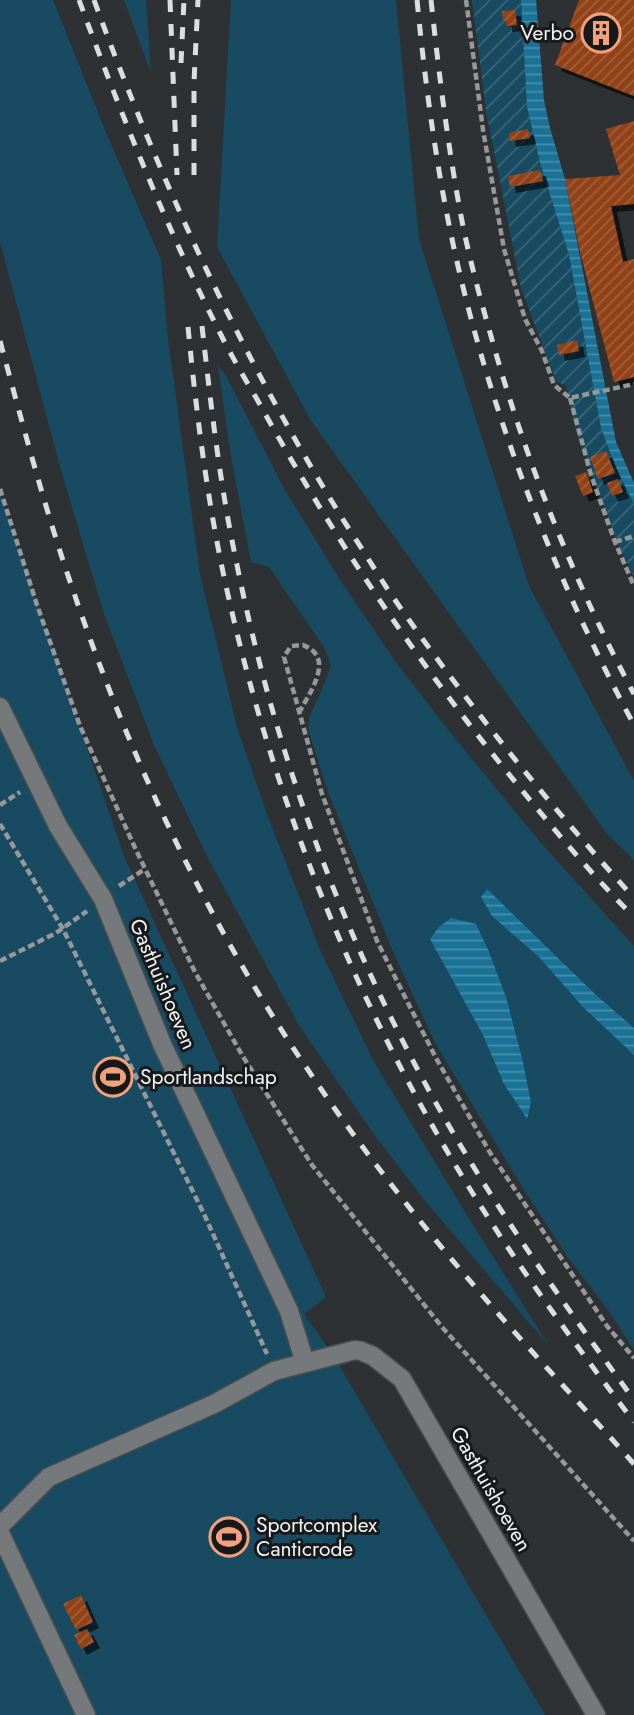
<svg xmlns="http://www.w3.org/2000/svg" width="634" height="1715" font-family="Jost,sans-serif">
	<defs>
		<pattern id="garden-furrows" width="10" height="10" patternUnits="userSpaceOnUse" patternTransform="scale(1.75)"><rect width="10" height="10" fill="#184b61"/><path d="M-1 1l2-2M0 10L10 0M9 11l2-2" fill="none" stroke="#3a6678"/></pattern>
		<pattern id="water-rules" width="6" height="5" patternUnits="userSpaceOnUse" patternTransform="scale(1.75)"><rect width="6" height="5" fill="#1a7396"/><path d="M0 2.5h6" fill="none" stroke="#478eaa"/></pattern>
		<pattern id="building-hatch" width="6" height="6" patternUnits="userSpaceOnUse" patternTransform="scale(1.75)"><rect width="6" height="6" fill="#924319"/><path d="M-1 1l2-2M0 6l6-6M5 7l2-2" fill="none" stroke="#a25f3b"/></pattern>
		<filter id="shadow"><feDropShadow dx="6" dy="6" stdDeviation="0" flood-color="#0009"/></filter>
	</defs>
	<rect width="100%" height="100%" fill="#2e3133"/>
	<path fill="#184b61" d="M0,0H53L105,130L161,260L168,339L200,574L237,727L268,817L321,952L374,1062L470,1220L549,1346L426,1202L373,1133L298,1024L207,856L154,745L104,614L61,470L0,242Z
		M124,0H146L151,73Z
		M231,0H396L419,239L529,586L634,781V860L608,835L310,419L217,247Z
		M218,365L226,376L285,490L340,580L395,661L453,736L541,843L634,946V1350L610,1313L567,1256L524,1190L435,1043L395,956L329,795L308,729L309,718L326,680L331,665L324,647L269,567L251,562L230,451Z
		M0,493L124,856L326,1297L304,1314L333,1355L545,1715H0Z"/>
	<path fill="url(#garden-furrows)" d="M472,0H521L527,107L540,163L569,255L601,428L616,468L634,504V577L618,543L576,431L566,386L556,381L521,288L486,111Z"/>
	<path fill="url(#water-rules)" d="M521,0H536L544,100L550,128L565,179L616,442L634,483V504L616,468L601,428L569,255L540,163L527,107Z
		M487,889L596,995L634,1028V1055L582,1006L540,958L492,916L481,897Z
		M451,918L476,924L489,952L506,997L523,1062L531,1102L527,1119L504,1084L483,1035L430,939L439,927Z"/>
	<path fill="url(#building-hatch)" filter="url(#shadow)" d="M579,0H634V96L555,65Z
		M515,10L517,25L506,26V21L503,20L502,11Z
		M634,121V204L611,206L623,262L634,259V377L614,382L581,256L565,179L620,175L606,129Z
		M528,129L530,138L510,141L509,133Z
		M540,170L543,181L510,187L508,176Z
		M577,340L579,351L559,355L557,345Z
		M606,451L615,473L598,479L590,457Z
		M586,472L593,492L583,496L575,476Z
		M618,479L623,492L612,496L607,483Z
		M81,1595L93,1622L76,1630L63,1604Z
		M87,1629L94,1642L81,1649L74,1635Z"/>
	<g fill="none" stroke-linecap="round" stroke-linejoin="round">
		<g stroke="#4b4e4f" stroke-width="21">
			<path id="street" d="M0,707L58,826L103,899L162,1044L289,1311L305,1363
				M0,1526L49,1477L214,1404L274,1371L355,1350L361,1351L373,1356L402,1379L596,1715
				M0,1533L86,1715"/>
		</g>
		<path stroke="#96989a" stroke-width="4.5" stroke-dasharray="7 3.5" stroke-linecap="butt" d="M466,0L483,130L504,249L525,319L542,351L554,385L570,398L634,384
			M570,398L591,475L615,542L634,586
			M0,489L37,605L80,726L136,850L195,972L242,1055L312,1165L442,1327L634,1541
			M615,542L634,536
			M299,713C307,697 330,666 313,651C310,648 307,647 303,645L291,646L284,657L322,794L377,941L408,1003L436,1058L489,1151L607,1326L634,1358
			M0,805L20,792
			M0,824L63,929L204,1214L267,1354
			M119,886L145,869
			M0,961L56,933L87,911"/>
		<use href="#street" stroke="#75797b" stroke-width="18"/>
		<path stroke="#dbddde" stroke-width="5" stroke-dasharray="12 12" stroke-linecap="butt" d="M79,0C121,114 166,227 221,335C232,357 245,379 258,401C328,528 408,649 499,762C542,815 586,869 634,917
			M94,0C162,186 243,361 349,529C365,553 379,577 395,600C468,705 548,803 634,898
			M170,0L177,175
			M417,0C422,51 428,102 436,152C467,353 538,546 634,725
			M431,0C439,74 448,148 462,221C469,257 479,294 489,329C524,456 572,578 634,694
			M181,63L184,0
			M194,175V82L198,0
			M202,326C211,406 220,486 237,565C277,763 350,957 452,1131C507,1225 570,1312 634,1400
			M188,327C196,409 206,491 223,572C265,770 338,963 440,1139C497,1238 565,1331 634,1422
			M0,341C23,425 45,510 74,593C130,758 206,920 304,1064C356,1142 415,1217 476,1288C527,1348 582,1405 634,1464"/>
	</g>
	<defs>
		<g id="building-ring" transform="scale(2.0125)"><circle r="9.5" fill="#17191a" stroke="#f1a17c" stroke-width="1.5"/><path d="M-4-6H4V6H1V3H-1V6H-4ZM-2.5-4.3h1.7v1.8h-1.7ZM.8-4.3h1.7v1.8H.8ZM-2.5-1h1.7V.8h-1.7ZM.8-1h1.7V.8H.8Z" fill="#f1a17c"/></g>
		<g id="stadium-ring" transform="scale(2.0125)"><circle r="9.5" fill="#17191a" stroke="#f1a17c" stroke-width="1.5"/><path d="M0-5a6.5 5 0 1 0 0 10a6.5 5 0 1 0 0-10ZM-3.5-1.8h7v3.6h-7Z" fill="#f1a17c"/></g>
	</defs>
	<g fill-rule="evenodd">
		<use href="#building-ring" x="601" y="33"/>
		<use href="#stadium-ring" x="113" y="1077"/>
		<use href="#stadium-ring" x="229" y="1537"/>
	</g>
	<g text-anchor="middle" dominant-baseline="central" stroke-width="6" stroke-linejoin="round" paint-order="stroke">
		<g font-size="21" fill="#f2f4f5" stroke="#17191a" text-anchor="start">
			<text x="574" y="33" text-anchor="end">Verbo</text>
			<text x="140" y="1077">Sportlandschap</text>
			<text x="256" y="1525">Sportcomplex<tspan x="256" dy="24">Canticrode</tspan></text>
		</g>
		<g font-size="21" fill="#f2f4f5" stroke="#17191a">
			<text transform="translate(163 984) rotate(67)">Gasthuishoeven</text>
			<text transform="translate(491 1489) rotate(60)">Gasthuishoeven</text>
		</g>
	</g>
</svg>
